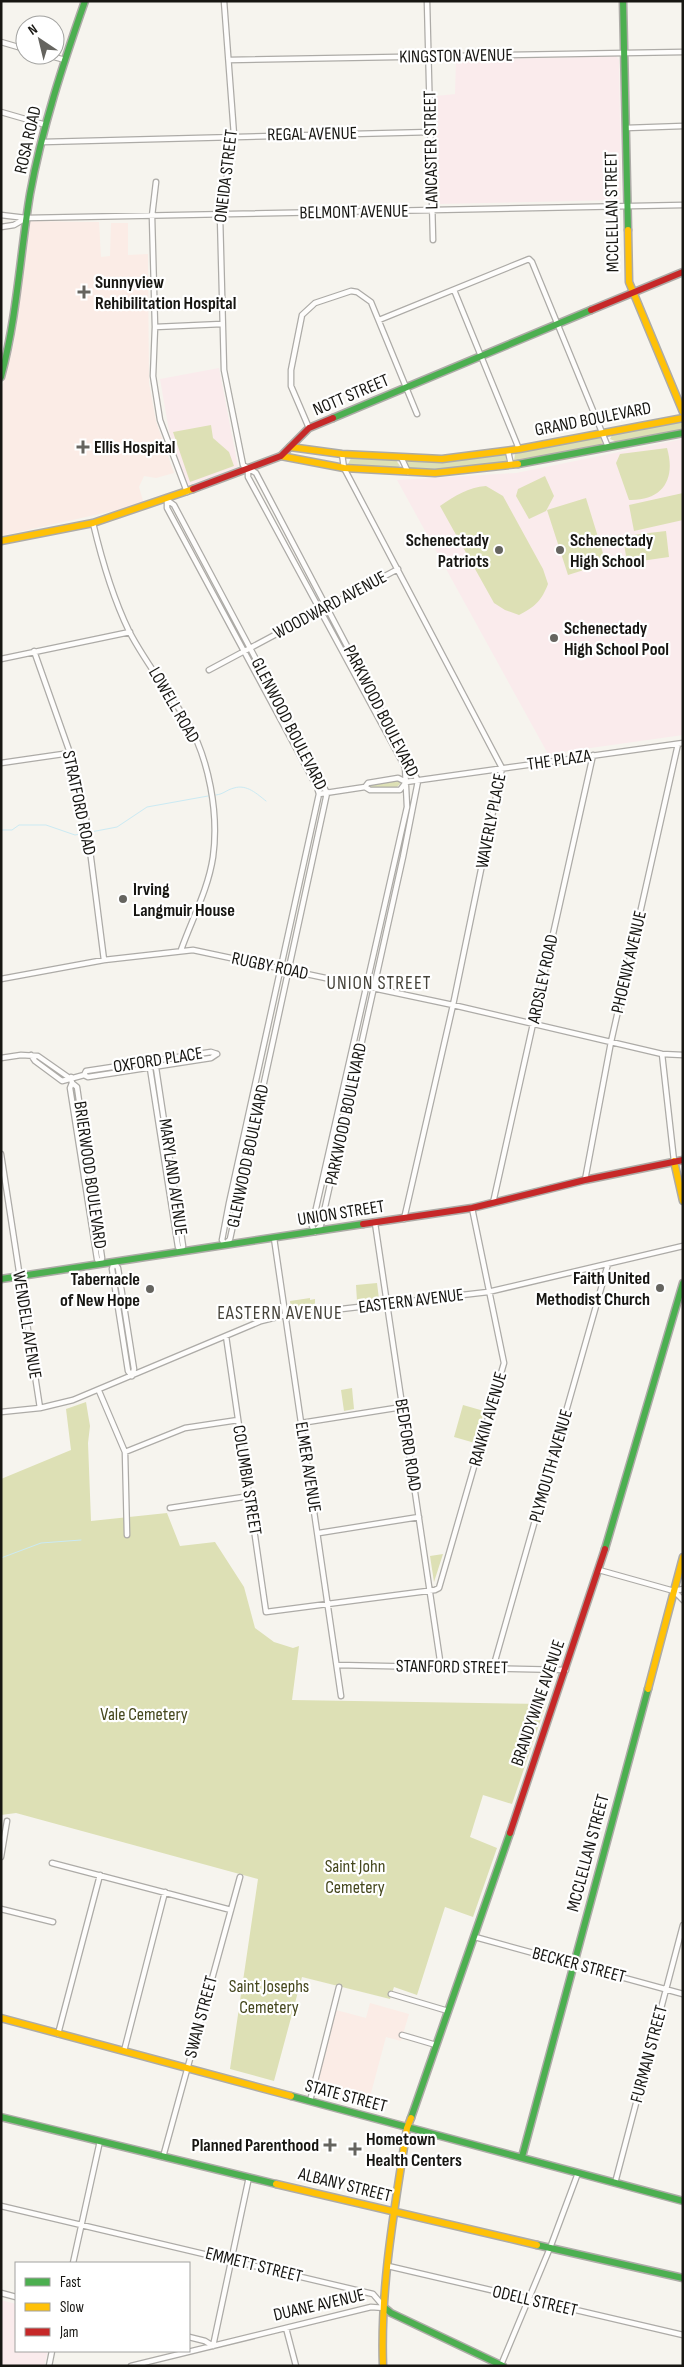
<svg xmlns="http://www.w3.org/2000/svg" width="684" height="2367" font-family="'Sofia Sans Condensed',sans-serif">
	<rect width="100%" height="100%" fill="#f6f4ee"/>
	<path fill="#faebec" d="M616,56L619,60L621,200L437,204L436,96L455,94L456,60Z
		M219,368L238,467L188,486L169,431L160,379Z
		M683,439V735L548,754L397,480L516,473Z
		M1,2300L16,2304V2351H48L44,2366H1Z"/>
	<path fill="#fbece6" d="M29,221L99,222L101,257L110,256L111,223H128V255L148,254L149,383L156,421L174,473L156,478L144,476L139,487L144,504L1,536V391L14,343Z
		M370,2003L409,2014L401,2041L386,2037L367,2108L313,2094L336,2010L366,2018Z"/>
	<path fill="#dde0b5" d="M679,421L683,423L681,430L617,442L610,439L612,435Z
		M211,425L213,438L229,452L234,466L190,482L173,432Z
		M601,436L603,442L600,445L514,461L515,453Z
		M667,448C676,479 663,501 629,500L616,463L620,454Z
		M503,454L506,455V461L502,463L457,469H410L406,462L411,459L445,461Z
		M351,458L396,460L400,466L395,469L348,464Z
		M545,476L554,496L546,511L529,519L516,496L518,489Z
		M486,486L503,496L543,569L548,584C542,600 535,607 519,615L505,610L494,603L440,506C455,496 468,487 486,486Z
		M683,493V520L634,531L629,505Z
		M586,498L606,563L568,575L547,510Z
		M666,531L669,557L627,563L623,536Z
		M397,779L401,783L397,787H367L369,785Z
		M377,1283L379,1299L357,1301L356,1285Z
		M310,1298V1300L315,1299V1305L291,1309L290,1301Z
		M352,1388L354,1409L344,1411L341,1390Z
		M86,1402L90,1426L88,1443L91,1521L167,1513L180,1546L215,1542L244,1587L255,1628L274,1642L293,1648L299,1646L292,1700L546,1704L512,1804L483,1795L470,1837L497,1848L473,1917L445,1907L417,1995L394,1987L390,1999L302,1977L274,2081L230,2069L258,1879L16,1813L1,1815V1479L71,1450L66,1409Z
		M463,1405L484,1411L475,1443L454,1437Z
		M443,1554L434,1582L430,1556Z"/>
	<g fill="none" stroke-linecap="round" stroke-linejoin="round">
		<path stroke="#cbeaf3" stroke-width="1" d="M216,795C224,794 226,790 234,788C247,784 257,794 266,801
			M1,830H12L19,825H46L75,835L117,827L147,807L208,796
			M1,1558L41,1543L81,1540"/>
		<g stroke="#adaba7" stroke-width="7">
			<path id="street" d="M224,1L234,135L220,216L224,370L243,465L256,473L418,781L403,857L321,1225L315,1232
				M427,1L433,240
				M1,42L25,49
				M47,55L65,60
				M229,60L683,52
				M1,112L46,125
				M626,128L683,126
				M43,142L431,132
				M156,182L152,216L155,327L153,376L160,420L187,492
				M1,215L26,218L683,205
				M1,227L14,225L26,218
				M454,290L519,449
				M379,320L529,259L532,262L608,447
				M155,327L222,324
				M309,428L291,386V370L302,315L315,303L351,291L357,292L371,302L417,414
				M508,451L511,465
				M342,454L344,468L502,768L453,1005L404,1219
				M401,457L408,472
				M248,469V477L405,767L407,807L312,1226L315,1232
				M167,500L174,505L327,793L230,1239L225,1244L222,1240L229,1203L319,794L317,787L167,508Z
				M93,523C102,561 112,596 129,631C145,662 168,691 187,721C209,759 219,813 213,857C208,890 192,919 181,950
				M34,651L70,753L86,819L104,960
				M1,659L130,632
				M209,670L398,569
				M1,763L70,753
				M365,787L368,783L398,778L406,782L683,743
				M319,794L365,787L370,790H400L406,782
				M1,979L104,960L193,950L453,1005L662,1054L683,1055
				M662,1054L674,1161
				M31,1055L35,1061L62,1081L84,1075L86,1071L211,1052L217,1054
				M1,1058L21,1055L38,1056L68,1077
				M155,1061L183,1246L181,1251
				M149,1062L178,1247L181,1251
				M84,1075L88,1077L211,1058L217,1054
				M71,1077L72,1083L70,1088L97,1259L100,1264
				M72,1083L77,1087L102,1258L100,1264
				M1,1154L40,1408
				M585,1180L611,1042L678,744
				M493,1203L593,755
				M375,1223L441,1667
				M274,1238L341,1696
				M114,1262L112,1269L128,1371L132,1376
				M114,1262L118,1268L134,1369L132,1376
				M226,1336L266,1612L435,1590L439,1588L504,1363L472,1208
				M99,1391L125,1452L127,1535
				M1,1412L40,1408L73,1400L261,1321L281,1316L488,1292L683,1246
				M301,1423L402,1407
				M125,1452L185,1428L238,1420
				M170,1508L250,1496
				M319,1533L419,1517
				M599,1570L674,1591L683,1600
				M674,1591L683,1589
				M337,1665L566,1670
				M493,1668L608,1264
				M1,1857L7,1821
				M52,1863L231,1910
				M1,1909L53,1922
				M475,1937L683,1994
				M391,1994L448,2011
				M58,2034L100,1875
				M402,2035L436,2045
				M124,2051L165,1892
				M310,2101L339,1987
				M163,2157L240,1877
				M615,2183L683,1925
				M1,2206L373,2294L385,2308
				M73,2263L100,2141
				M388,2266L683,2335
				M1,2293L16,2297
				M286,2328L296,2366
				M189,2337L205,2341L213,2346L249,2177
				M501,2365L550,2248L578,2173
				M49,2366L52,2351
				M131,2366L371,2307L385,2308"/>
		</g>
		<g stroke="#adaba7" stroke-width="9">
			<path id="fast" d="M623,1L628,230
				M1,377C17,317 20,255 30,194C42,128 63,64 85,1
				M333,418L591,310
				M518,464L683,433
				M1,1279L363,1224
				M605,1549L683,1283
				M291,2096L683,2201
				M1,2117L276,2184
				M411,2118L510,1833
				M522,2157L648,1689
				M537,2245L683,2278
				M385,2308L391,2313L503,2366"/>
		</g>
		<g stroke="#adaba7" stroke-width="9">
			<path id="slow" d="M628,230L629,282L683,412
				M290,447L342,454L442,459L519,449L683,418
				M281,456L344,468L435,473L518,464
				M1,541L93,523L193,489
				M674,1161L683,1201
				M648,1689L683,1557
				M1,2018L291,2096
				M276,2184L537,2245
				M383,2366C380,2286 395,2206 407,2128L411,2118"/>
		</g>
		<g stroke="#adaba7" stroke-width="9">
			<path id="jam" d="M591,310L683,272
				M193,489L281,456L309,428L333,418
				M363,1224L472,1208L585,1180L683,1160
				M510,1833L605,1549"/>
		</g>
		<use href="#street" stroke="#fefdfc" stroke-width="4.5"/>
		<use href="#fast" stroke="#4caf50" stroke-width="6"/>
		<use href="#slow" stroke="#ffc107" stroke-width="6"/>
		<use href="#jam" stroke="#c62828" stroke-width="6"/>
	</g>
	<g fill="#65645f" stroke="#fff" stroke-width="2">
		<path d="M81.5 284.5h5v5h5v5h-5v5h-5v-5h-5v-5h5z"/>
		<path d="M80.5 439.5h5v5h5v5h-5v5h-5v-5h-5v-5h5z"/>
		<circle cx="499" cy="550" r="5"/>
		<circle cx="560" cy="550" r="5"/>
		<circle cx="554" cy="638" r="5"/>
		<circle cx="123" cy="899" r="5"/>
		<circle cx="660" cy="1288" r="5"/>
		<circle cx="150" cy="1289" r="5"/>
		<path d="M327.5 2137.5h5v5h5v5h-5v5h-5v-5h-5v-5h5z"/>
		<path d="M352.5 2141.5h5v5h5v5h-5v5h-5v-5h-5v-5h5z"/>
	</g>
	<g text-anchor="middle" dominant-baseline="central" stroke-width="4.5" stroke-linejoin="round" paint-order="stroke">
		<g font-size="18" fill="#171612" stroke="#fff">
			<text transform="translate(456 56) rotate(-1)">KINGSTON AVENUE</text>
			<text transform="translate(312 134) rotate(-1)">REGAL AVENUE</text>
			<text transform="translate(28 140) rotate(-77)">ROSA ROAD</text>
			<text transform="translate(431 150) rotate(-91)">LANCASTER STREET</text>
			<text transform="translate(226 176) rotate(-83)">ONEIDA STREET</text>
			<text transform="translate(354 212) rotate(-1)">BELMONT AVENUE</text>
			<text transform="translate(612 212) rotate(-91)">MCCLELLAN STREET</text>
			<text transform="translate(351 395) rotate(-23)">NOTT STREET</text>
			<text transform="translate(593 419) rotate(-11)">GRAND BOULEVARD</text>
			<text transform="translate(330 605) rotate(-28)">WOODWARD AVENUE</text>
			<text transform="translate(174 705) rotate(60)">LOWELL ROAD</text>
			<text transform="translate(381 711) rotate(63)">PARKWOOD BOULEVARD</text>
			<text transform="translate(289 724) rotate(63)">GLENWOOD BOULEVARD</text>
			<text transform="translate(559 760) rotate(-8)">THE PLAZA</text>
			<text transform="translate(79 803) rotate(78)">STRATFORD ROAD</text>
			<text transform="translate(491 821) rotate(-79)">WAVERLY PLACE</text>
			<text transform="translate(629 962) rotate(-77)">PHOENIX AVENUE</text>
			<text transform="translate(270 966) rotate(12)">RUGBY ROAD</text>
			<text transform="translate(543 979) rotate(-78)">ARDSLEY ROAD</text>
			<text transform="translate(158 1060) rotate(-9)">OXFORD PLACE</text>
			<text transform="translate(346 1114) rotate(-78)">PARKWOOD BOULEVARD</text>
			<text transform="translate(248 1156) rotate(-78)">GLENWOOD BOULEVARD</text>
			<text transform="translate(90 1175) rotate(82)">BRIERWOOD BOULEVARD</text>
			<text transform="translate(173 1177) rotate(82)">MARYLAND AVENUE</text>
			<text transform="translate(341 1213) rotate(-9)">UNION STREET</text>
			<text transform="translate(411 1301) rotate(-7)">EASTERN AVENUE</text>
			<text transform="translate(27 1325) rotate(81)">WENDELL AVENUE</text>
			<text transform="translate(488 1419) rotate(-74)">RANKIN AVENUE</text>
			<text transform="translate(408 1445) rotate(81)">BEDFORD ROAD</text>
			<text transform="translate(551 1466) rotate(-74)">PLYMOUTH AVENUE</text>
			<text transform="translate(308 1467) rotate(81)">ELMER AVENUE</text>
			<text transform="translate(247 1480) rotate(81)">COLUMBIA STREET</text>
			<text transform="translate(452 1667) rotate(1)">STANFORD STREET</text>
			<text transform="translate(538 1703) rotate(-71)">BRANDYWINE AVENUE</text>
			<text transform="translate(588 1853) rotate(-75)">MCCLELLAN STREET</text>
			<text transform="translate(579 1965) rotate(15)">BECKER STREET</text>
			<text transform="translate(201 2017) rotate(-75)">SWAN STREET</text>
			<text transform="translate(649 2054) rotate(-75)">FURMAN STREET</text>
			<text transform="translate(346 2096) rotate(15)">STATE STREET</text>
			<text transform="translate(345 2185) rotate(14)">ALBANY STREET</text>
			<text transform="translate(254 2265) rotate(14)">EMMETT STREET</text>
			<text transform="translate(535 2301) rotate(13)">ODELL STREET</text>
			<text transform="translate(319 2305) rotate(-13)">DUANE AVENUE</text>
		</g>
		<g font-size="18" font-weight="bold" fill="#171612" stroke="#fff" text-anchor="start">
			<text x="95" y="282">Sunnyview<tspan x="95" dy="21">Rehibilitation Hospital</tspan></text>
			<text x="94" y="447">Ellis Hospital</text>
			<text x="489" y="540" text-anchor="end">Schenectady<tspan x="489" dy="21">Patriots</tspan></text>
			<text x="570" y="540">Schenectady<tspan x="570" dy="21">High School</tspan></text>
			<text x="564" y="628">Schenectady<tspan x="564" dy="21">High School Pool</tspan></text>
			<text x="133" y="889">Irving<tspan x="133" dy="21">Langmuir House</tspan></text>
			<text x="650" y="1278" text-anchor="end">Faith United<tspan x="650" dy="21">Methodist Church</tspan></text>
			<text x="140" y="1279" text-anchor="end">Tabernacle<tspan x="140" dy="21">of New Hope</tspan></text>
			<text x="366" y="2139">Hometown<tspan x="366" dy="21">Health Centers</tspan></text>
			<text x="319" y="2145" text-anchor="end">Planned Parenthood</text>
		</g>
		<g font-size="18" fill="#45471d" stroke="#fff">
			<text x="144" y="1714">Vale Cemetery</text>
			<text x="355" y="1866">Saint John<tspan x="355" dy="21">Cemetery</tspan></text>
			<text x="269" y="1986">Saint Josephs<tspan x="269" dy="21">Cemetery</tspan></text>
		</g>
		<g font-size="19" letter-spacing="1" fill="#46433a" stroke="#fff">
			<text x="379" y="983">UNION STREET</text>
			<text x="280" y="1313">EASTERN AVENUE</text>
		</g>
	</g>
	<rect width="684" height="2367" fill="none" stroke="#171612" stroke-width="5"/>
	<rect x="15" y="2262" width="175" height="90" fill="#ffffff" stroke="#a2a2a0"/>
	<rect x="25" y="2278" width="25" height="8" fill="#4caf50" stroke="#a2a2a0"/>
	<text x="60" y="2287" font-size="15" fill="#171612">Fast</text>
	<rect x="25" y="2303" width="25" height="8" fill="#ffc107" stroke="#a2a2a0"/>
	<text x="60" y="2312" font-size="15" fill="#171612">Slow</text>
	<rect x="25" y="2328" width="25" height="8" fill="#c62828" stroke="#a2a2a0"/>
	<text x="60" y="2337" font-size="15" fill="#171612">Jam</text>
	<g transform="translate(40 40) rotate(325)"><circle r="24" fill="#ffffff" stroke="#a2a2a0"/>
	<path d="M0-4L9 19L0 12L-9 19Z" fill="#65645f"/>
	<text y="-8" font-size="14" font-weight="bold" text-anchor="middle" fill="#171612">N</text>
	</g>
</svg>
